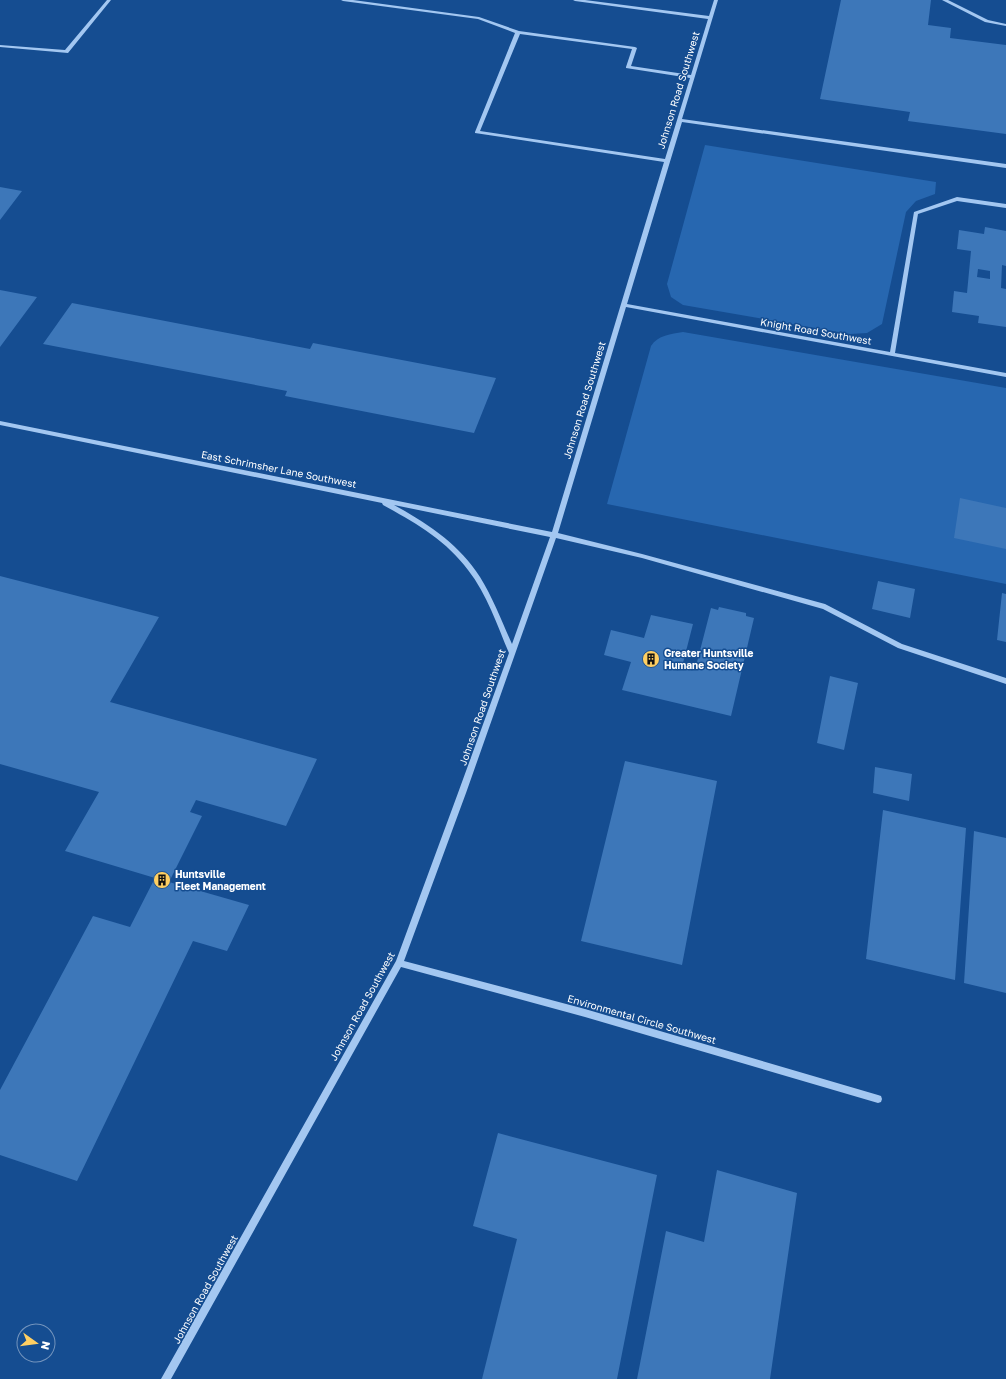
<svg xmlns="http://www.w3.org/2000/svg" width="1006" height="1379" font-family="'Golos Text',sans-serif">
	<rect width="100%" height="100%" fill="#154d91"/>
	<path fill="#2767b0" d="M705,145L936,182L935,194L916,201L906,212L882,324L867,333L850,334L683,305L671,297L667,284Z
		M683,332L1006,388V584L607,504L651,346C658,335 671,334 683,332Z"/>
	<path fill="#3d77b9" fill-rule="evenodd" d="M841,0H931L928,25L951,28L950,38L1006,45V134L908,121L910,112L820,99Z
		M0,187L22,191L0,220Z
		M985,227L1006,231V266L1002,265L1001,288L1006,289V327L978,323L979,316L952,312L954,291L967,293L971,251L957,249L959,230L984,234ZM978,269L990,271V279L977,277Z
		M0,290L37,297L0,347Z
		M72,303L310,349L313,343L496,378L474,433L285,396L287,391L43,344Z
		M960,498L1006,508V549L954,538Z
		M0,576L159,617L110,702L317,759L286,826L196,800L190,812L202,816L169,882L249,905L227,951L193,941L77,1181L0,1155V1090L93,916L130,927L155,878L65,851L99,792L0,764Z
		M878,581L915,589L910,618L872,609Z
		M1002,593L1006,594V642L997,640Z
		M719,607L746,613V616L754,618L731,716L622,690L631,662L604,655L611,630L644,638L651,615L693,624L683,663L696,666L711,608L718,610Z
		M830,676L858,683L844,750L817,743Z
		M625,761L717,781L682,965L581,941Z
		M875,767L912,774L909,801L873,793Z
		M883,810L966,828L955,980L866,959Z
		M974,831L1006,838V993L964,983Z
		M498,1133L657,1175L617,1379H482L517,1239L473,1226Z
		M717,1170L797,1193L770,1379H637L666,1231L704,1242Z"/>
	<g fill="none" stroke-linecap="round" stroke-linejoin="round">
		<path fill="#a3c7f1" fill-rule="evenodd" d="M107,0H111L68,53L0,47V45L65,50Z
			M341,0H353L479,17L519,31L635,47L637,48L631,66L691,75L708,19L575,1L573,0H585L709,16L714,0H718L682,119L1006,164V168L682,122L627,304L890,352L914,212L957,197L1006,204V208L957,201L918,214L895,353L1006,373V377L626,307L558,533L642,554L825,604L902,644L1006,678V684L898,648L823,609L642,558L556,538L466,793L404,961L585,1009L878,1095L881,1096L882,1099L881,1102L878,1103L585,1017L401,967L171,1379H161L396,961L458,793L509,653C497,625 487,594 468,570C446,540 414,522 383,505L382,503L0,425V421L552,532L664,162L475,133V132L515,33L478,19L343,1ZM520,34L632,49L626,67V68L690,78L665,159L480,131ZM394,505L550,537L512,644C502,622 493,598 480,577C459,544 427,523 394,505Z
			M942,0H948L988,20L1006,24V26L985,22Z"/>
	</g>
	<defs>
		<g id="building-disc" transform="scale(0.9)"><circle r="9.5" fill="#ffcf62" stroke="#154d91"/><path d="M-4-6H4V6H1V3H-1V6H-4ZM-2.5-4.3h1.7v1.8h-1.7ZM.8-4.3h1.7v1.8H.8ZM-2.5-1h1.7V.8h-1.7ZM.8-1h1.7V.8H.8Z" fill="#111"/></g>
	</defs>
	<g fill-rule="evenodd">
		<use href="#building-disc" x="651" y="659"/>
		<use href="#building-disc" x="162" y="880"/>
	</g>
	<g text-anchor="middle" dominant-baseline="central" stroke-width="3" stroke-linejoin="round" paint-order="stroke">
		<g font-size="10" fill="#fff" stroke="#154d91">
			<text transform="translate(678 90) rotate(-73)">Johnson Road Southwest</text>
			<text transform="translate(816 331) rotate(10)">Knight Road Southwest</text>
			<text transform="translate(584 400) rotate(-73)">Johnson Road Southwest</text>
			<text transform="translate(279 469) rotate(11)">East Schrimsher Lane Southwest</text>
			<text transform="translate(482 707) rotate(-71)">Johnson Road Southwest</text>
			<text transform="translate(362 1006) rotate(-61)">Johnson Road Southwest</text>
			<text transform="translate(642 1019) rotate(16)">Environmental Circle Southwest</text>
			<text transform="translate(205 1289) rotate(-61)">Johnson Road Southwest</text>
		</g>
		<g font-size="10" font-weight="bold" fill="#fff" stroke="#154d91" text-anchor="start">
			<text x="664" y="653">Greater Huntsville<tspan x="664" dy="12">Humane Society</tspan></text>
			<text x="175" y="874">Huntsville<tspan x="175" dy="12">Fleet Management</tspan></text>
		</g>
	</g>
	<g transform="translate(36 1343) rotate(104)"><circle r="19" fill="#154d91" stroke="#7394bd"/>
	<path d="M0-3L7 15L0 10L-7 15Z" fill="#ffcf62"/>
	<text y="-6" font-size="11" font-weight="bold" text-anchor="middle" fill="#ffffff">N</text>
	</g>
</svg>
